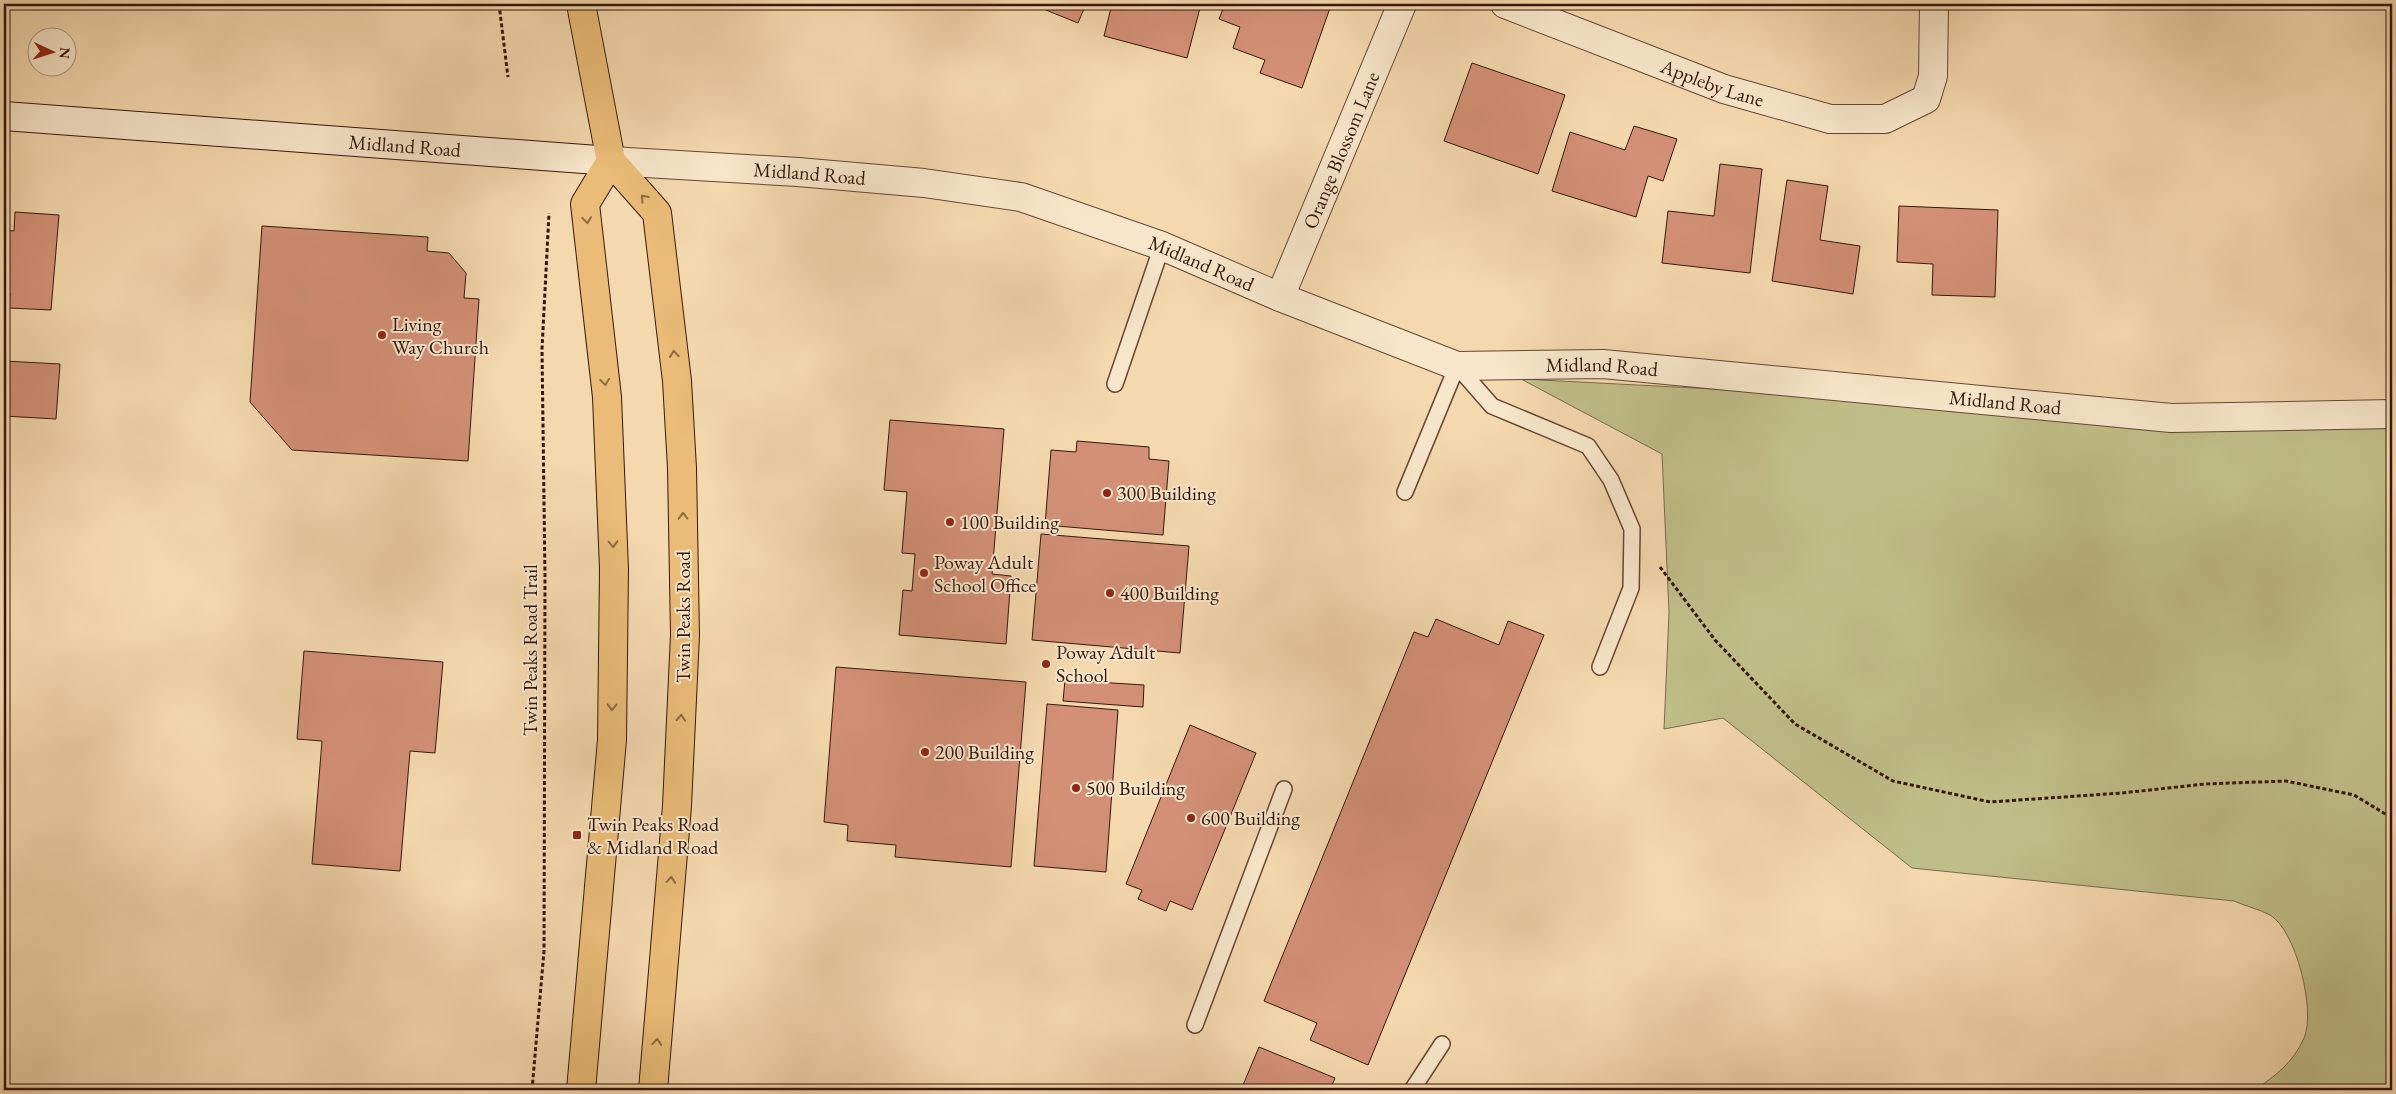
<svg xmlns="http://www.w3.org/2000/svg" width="2396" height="1094" font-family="'EB Garamond',serif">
	<rect width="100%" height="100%" fill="#f4d8ae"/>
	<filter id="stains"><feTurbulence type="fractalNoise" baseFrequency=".004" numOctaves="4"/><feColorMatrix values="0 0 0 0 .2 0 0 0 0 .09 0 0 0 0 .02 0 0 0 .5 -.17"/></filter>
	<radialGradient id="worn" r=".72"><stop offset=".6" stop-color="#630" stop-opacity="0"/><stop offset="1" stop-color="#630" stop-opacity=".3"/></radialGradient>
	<path fill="#c0be88" stroke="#7a6a4a" d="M1521,379L2392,424V1090H2255C2276,1075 2293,1063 2304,1038C2316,1011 2296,930 2270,915C2259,909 2245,906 2234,901L1912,868L1723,718L1664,729L1669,612L1662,454Z"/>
	<path fill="#d39077" stroke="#34170c" d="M1031,4H1086L1078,23Z
		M1112,4H1201L1187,58L1104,36Z
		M1225,4L1331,5L1302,88L1260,73L1265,60L1233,48L1240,27L1219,19Z
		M1472,63L1565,95L1538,174L1444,141Z
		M1634,126L1677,139L1663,181L1648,176L1636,217L1552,191L1570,132L1625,150Z
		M1720,164L1762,169L1750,273L1662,263L1668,211L1714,216Z
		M1787,180L1828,186L1820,240L1860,246L1853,294L1772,281Z
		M1899,206L1998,210L1995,297L1932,295L1933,264L1897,262Z
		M15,212L59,215L51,310L9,308L10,293L4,292V230L14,231Z
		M262,226L428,237L427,251L449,253L466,273L464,298L479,299L468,461L292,450L250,402Z
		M4,361L60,364L56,419L4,416Z
		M890,420L1004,429L992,574L1011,576L1006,644L899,635L903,590L912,591L915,554L902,553L907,492L884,490Z
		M1077,441L1149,447V459L1169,461L1163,535L1045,525L1051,450L1076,452Z
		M1041,534L1189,546L1180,653L1032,640Z
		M1436,619L1499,645L1508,621L1544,635L1368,1065L1310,1040L1317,1023L1264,1001L1414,632L1428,637Z
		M304,651L443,662L435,753L410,751L400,871L312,864L322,741L297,739Z
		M836,667L1026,682L1011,867L895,857L896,845L847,841L848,825L824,822Z
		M1065,680L1144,685L1143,707L1063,701Z
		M1047,704L1118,710L1106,872L1034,866Z
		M1190,725L1256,753L1192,910L1170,901L1166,911L1138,899L1142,890L1126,884Z
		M1259,1047L1335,1078L1330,1090H1256L1243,1085Z"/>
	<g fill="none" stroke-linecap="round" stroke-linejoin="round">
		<g stroke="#644734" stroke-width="18">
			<path id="service" d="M1115,384L1162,246
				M1405,492L1457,366L1492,406L1588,446L1611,480L1632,529L1631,588L1600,667
				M1195,1025L1284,789
				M1412,1090L1442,1044"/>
		</g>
		<g stroke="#644734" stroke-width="30">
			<g id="minor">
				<path id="s1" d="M1505,4L1724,89L1830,119H1885L1926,99L1933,76L1934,4"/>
				<path id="s2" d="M1280,297L1402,4"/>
				<path id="s3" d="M1457,366L1603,364L2171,418L2392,414"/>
			</g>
		</g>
		<g stroke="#644734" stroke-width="30">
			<g id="tertiary">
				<path id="s4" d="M611,161L798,172L924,183L1021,197L1162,246L1280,297L1457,366"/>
			</g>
		</g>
		<g stroke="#34170c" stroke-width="30">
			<g id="secondary">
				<path id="s5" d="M4,116L611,161"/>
			</g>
		</g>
		<g stroke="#34170c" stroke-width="30">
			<path id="primary" d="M581,4L611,161L657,213L677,381L682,468L685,635L677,806L653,1090
				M581,1090L612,740L614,569L607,397L585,204L611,161"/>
		</g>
		<path stroke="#34170c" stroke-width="3" stroke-dasharray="4 2.5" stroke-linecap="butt" d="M499,4L508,77
			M1660,567L1715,640L1795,724L1893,781L1990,802L2122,793L2205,784L2286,781L2354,795L2392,818
			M532,1090L544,951L545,578L542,349L549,213"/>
		<use href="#service" stroke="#f8e6ca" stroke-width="15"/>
		<use href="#minor" stroke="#f8e6ca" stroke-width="28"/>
		<use href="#tertiary" stroke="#f8e6ca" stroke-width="28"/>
		<use href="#secondary" stroke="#f8e6ca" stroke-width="28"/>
		<use href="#primary" stroke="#eabc77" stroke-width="28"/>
	</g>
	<defs><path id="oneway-chevron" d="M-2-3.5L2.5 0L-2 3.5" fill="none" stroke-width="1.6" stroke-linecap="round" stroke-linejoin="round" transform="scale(1.25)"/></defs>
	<g stroke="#8f6a42">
		<use href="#oneway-chevron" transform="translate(644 198) rotate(-132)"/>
		<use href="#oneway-chevron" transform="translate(587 220) rotate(84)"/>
		<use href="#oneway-chevron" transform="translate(674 354) rotate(-96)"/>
		<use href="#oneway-chevron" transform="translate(605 382) rotate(83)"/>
		<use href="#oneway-chevron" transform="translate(683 516) rotate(-91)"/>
		<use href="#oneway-chevron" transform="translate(613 544) rotate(88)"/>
		<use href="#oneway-chevron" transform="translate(612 707) rotate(91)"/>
		<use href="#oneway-chevron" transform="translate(681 718) rotate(-87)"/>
		<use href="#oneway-chevron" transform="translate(671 880) rotate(-85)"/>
		<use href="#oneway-chevron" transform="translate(657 1042) rotate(-85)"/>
	</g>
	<g fill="#8f2418" stroke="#f8e6ca" stroke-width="2">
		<circle cx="382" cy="335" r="5"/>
		<circle cx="1107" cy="493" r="5"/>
		<circle cx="950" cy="522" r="5"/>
		<circle cx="924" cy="573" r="5"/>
		<circle cx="1110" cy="593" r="5"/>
		<circle cx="1046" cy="664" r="5"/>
		<circle cx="925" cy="752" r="5"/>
		<circle cx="1076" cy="788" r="5"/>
		<circle cx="1191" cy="818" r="5"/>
		<rect x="572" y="830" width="10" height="10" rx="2.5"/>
	</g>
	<g text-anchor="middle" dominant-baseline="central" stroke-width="4" stroke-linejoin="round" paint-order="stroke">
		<g font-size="20" fill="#34170c" stroke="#f8e6ca">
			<text stroke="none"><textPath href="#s1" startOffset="222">Appleby Lane</textPath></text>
			<text stroke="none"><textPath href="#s5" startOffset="402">Midland Road</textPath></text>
			<text stroke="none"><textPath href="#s2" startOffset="159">Orange Blossom Lane</textPath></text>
			<text stroke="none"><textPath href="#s4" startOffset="199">Midland Road</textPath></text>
			<text stroke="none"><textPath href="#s4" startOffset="604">Midland Road</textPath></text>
			<text stroke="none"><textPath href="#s3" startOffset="145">Midland Road</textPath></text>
			<text stroke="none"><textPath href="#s3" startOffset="550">Midland Road</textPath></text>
			<text transform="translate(683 617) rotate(-90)">Twin Peaks Road</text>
			<text transform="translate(530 650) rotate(-90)">Twin Peaks Road Trail</text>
		</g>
		<g font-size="20" fill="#34170c" stroke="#f8e6ca" text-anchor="start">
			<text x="392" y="324">Living<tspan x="392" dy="23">Way Church</tspan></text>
			<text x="1117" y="493">300 Building</text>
			<text x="960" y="522">100 Building</text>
			<text x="934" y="562">Poway Adult<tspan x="934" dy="23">School Office</tspan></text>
			<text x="1120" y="593">400 Building</text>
			<text x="1056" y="652">Poway Adult<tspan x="1056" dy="23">School</tspan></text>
			<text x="935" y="752">200 Building</text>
			<text x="1086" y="788">500 Building</text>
			<text x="1201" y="818">600 Building</text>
			<text x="587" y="824">Twin Peaks Road<tspan x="587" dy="23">&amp; Midland Road</tspan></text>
		</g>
	</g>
	<rect width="2396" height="1094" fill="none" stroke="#f4d8ae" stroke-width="20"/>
	<rect x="5" y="5" width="2386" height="1084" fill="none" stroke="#34170c" stroke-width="2.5"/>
	<rect x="10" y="10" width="2376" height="1074" fill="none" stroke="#34170c"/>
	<g transform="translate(52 52) rotate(94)"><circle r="24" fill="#f8e6ca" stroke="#aa937e"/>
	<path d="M0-4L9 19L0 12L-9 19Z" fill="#8f2418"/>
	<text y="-8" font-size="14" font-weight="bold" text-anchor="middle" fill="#34170c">N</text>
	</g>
	<rect width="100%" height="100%" filter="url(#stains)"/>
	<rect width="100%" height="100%" fill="url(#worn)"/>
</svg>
